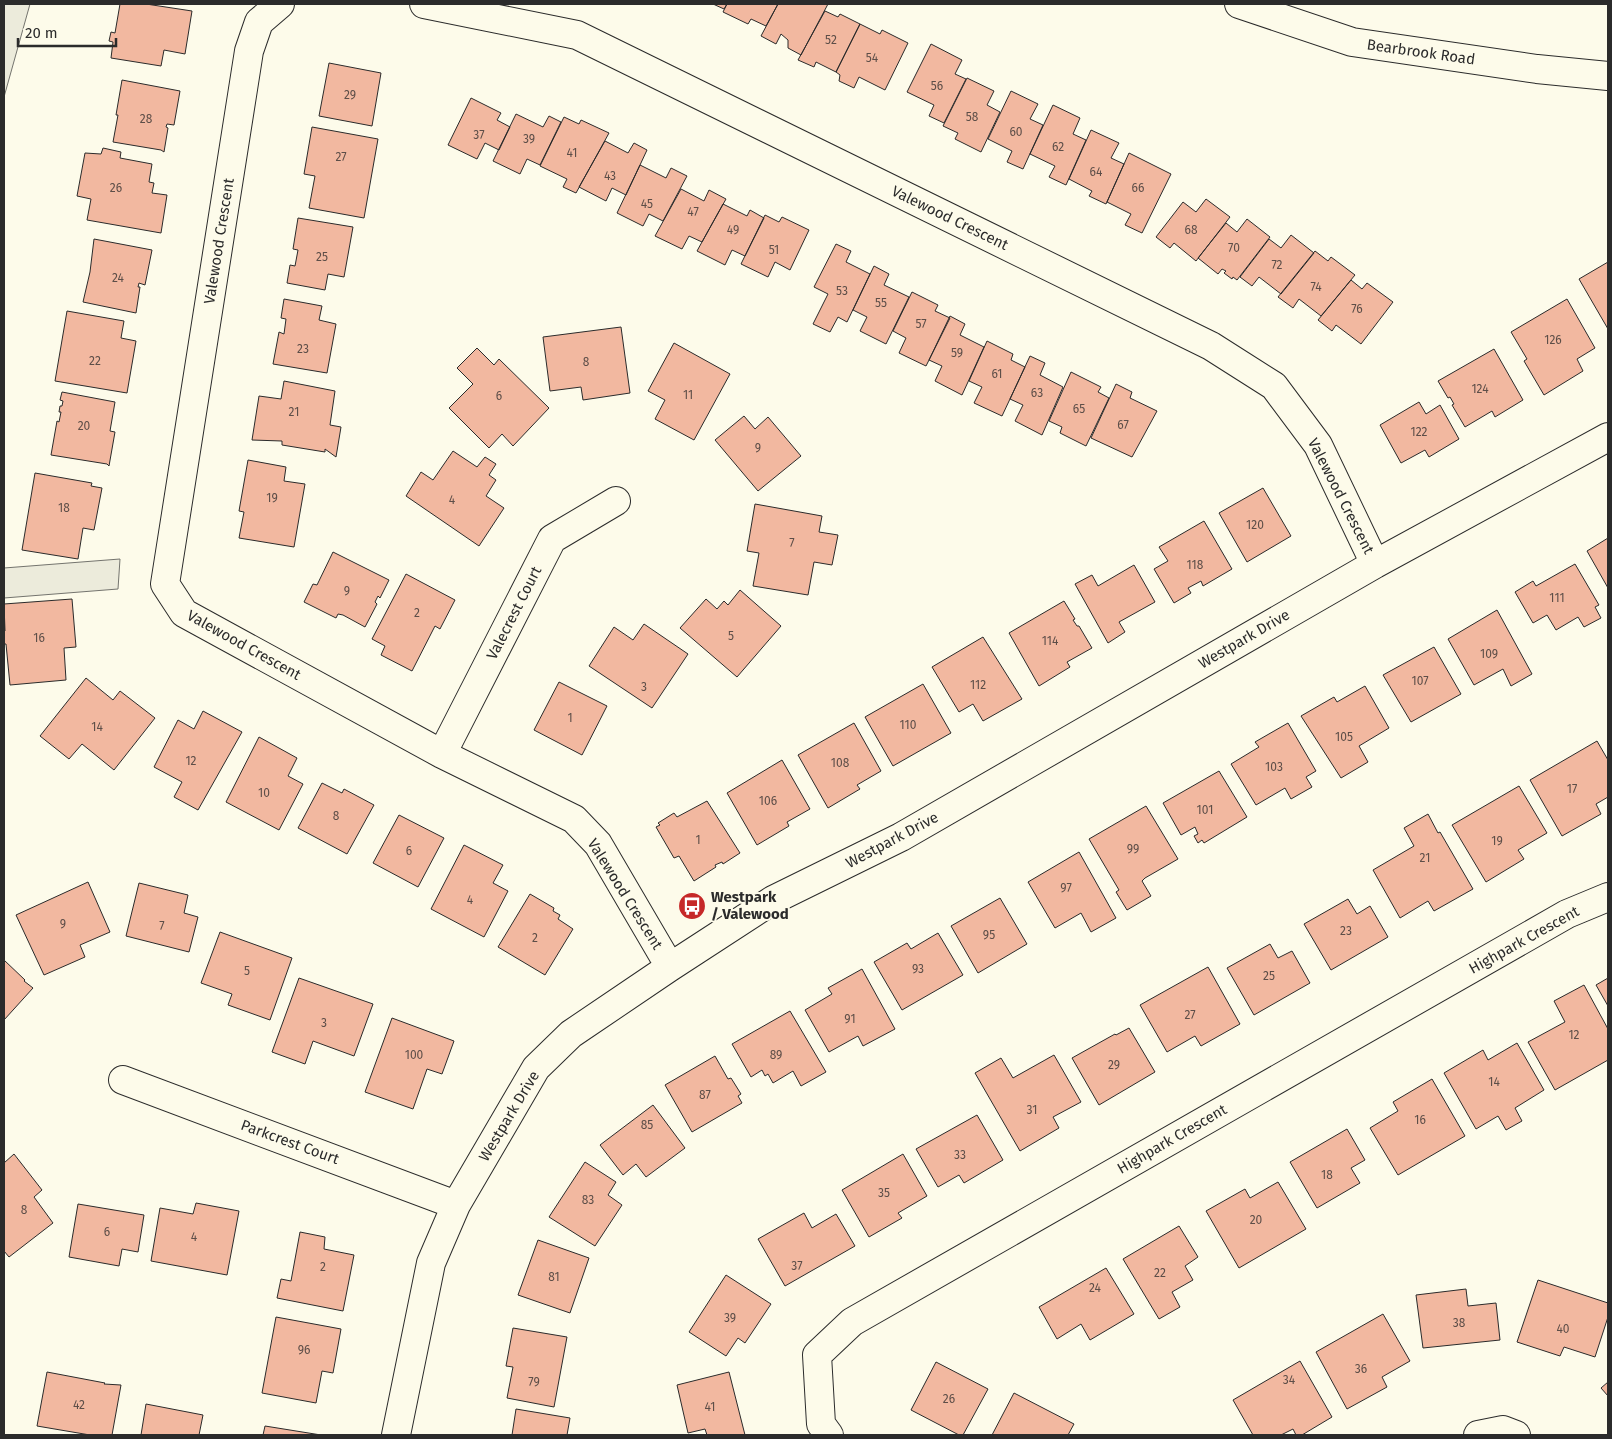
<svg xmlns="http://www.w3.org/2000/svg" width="1612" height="1439" font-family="'Fira Sans',sans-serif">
	<rect width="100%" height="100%" fill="#fdfbea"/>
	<path fill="#ecebdb" stroke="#74746e" d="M4,4H30L4,97Z
		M120,559L118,589L4,598V568Z"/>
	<path fill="#f2b8a0" stroke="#2b2b2b" d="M120,4H146L192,11L185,54L164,50L161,66L111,58L113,42L109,41L111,32L115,33Z
		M713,4H727L724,9Z
		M727,4H778L766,26L751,19L748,24L723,12Z
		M778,4H828L801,55L788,48V40L781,34L776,44L761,36Z
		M825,11L838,17L840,14L860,24L836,72L816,62L814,67L798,60Z
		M860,24L880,34L882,30L908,43L885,90L859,77L854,88L839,81L840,75L836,72Z
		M931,44L962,60L955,74L966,79L944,123L929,116L934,105L907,92Z
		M329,63L381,73L372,126L319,116Z
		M967,78L994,91L987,105L1000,112L981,152L955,139L958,133L943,126Z
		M122,80L180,91L174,125L167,124L166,127L168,128L164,152L161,150L113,142L118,115H116Z
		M1011,91L1038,104L1030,119L1043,125L1023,169L1007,162L1012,151L988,139Z
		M471,98L501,113L497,120L510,127L499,150L485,143L477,159L448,145Z
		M1053,105L1080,118L1073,134L1086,140L1066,185L1049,177L1055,166L1030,154Z
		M516,114L543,127L549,116L561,122L540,165L527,159L520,174L493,161Z
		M564,117L579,124L581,120L609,133L576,193L563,187L567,179L540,166Z
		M312,127L378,139L364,218L309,208L315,176L304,174Z
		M1091,130L1119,143L1111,158L1124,164L1106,204L1089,196L1092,191L1069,179Z
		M605,141L628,153L634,143L647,150L626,195L612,188L606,201L579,187Z
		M103,148L121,152L120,158L152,164L149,182L154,183L152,193L167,195L161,233L87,220L91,199L77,196L85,153L101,154Z
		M1129,153L1171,174L1142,233L1125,225L1131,214L1107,202Z
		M640,165L666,178L671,168L687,176L663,221L649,214L643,226L617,213Z
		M681,189L704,201L709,190L726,199L702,242L689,236L682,249L655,236Z
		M1206,199L1230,217L1196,261L1174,243L1170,248L1156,237L1183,202L1196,212Z
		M723,204L747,216L750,210L764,218L745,256L732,250L725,265L697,251Z
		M765,215L779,222L782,217L809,230L790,270L775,262L768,277L741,264Z
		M298,218L353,227L344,277L328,274L325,290L287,283L290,265L295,266L298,250L293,249Z
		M1247,219L1270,237L1237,280L1233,277L1232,279L1224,273L1226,271L1222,269L1218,274L1198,258L1226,223L1237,232Z
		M1291,235L1314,253L1281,294L1259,277L1252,286L1240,277L1269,239L1281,248Z
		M94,239L152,250L145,285L139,283L138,287H140L136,313L83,302L90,272Z
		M836,244L851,251L846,262L870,274L847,322L838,317L830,332L813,324L828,294L814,287Z
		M1315,251L1328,261L1331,257L1355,275L1321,316L1299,299L1293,308L1278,297Z
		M1608,262V329L1579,279Z
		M874,266L889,274L884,285L909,297L886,344L860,331L867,317L853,310Z
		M1351,280L1362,289L1367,283L1393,302L1361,344L1336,325L1332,331L1318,320Z
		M912,292L938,305L935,311L950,318L926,366L899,353L906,338L893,331Z
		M284,299L322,306L319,320L336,324L327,373L273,364L279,332L284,334L286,319L281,318Z
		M1567,299L1595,348L1577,359L1583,371L1544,395L1524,361L1527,359L1511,332Z
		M67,311L124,321L121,338L136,341L127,393L55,381Z
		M950,316L965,324L960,335L984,347L962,395L935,381L942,366L929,360Z
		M621,327L630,393L583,400L581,387L550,391L543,337Z
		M987,341L1013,354L1011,360L1025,367L1002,416L974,403L982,387L969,381Z
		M674,343L730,374L694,440L655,419L665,400L648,391Z
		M477,348L494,365L499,359L549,408L513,446L502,434L489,448L449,408L473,384L457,368Z
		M1494,349L1523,400L1495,417L1492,411L1465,427L1452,405L1454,404L1450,397L1448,398L1438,381Z
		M1030,356L1045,363L1040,375L1063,387L1042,435L1015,421L1023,405L1010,399Z
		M1071,372L1101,387L1098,392L1109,398L1086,446L1060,433L1062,427L1049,421Z
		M284,381L335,391L330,425L341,427L336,457L325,449V452L282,445V441L252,440L259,396L281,399Z
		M1116,384L1132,392L1130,398L1157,411L1132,457L1091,438Z
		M62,392L115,402L110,431L115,432L109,466L107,464L51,455L57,421L59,422L61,412H59L60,406H62L63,401L60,400Z
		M1419,402L1426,414L1440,405L1459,439L1429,457L1425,450L1401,463L1380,425Z
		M744,416L755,429L768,417L801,456L758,491L715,440Z
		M453,451L477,467L485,457L496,464L489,475L496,480L486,496L504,508L479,546L406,496L421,472L433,480Z
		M248,460L286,467L284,481L305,484L294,547L239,538L244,512L239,511Z
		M35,473L92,483L91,486L102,488L94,530L83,528L78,559L22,550Z
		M1263,488L1291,536L1247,562L1219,513Z
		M755,504L822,516L819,532L838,535L832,565L814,562L808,595L753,586L759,553L747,551Z
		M1204,521L1232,569L1203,586L1201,581L1188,588L1191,593L1174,603L1154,569L1168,561L1159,547Z
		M1608,538V588L1587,551Z
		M333,552L389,580L380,598L378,596L375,602L377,604L365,627L343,615L338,614L336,618L304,602L313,584L317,585Z
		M1575,564L1599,605L1595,607L1601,618L1584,627L1578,617L1556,630L1547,615L1533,623L1515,592L1533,581L1536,586Z
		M1134,565L1155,602L1119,622L1125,632L1108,643L1075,584L1092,575L1098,586Z
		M406,574L455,600L441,627L440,629L435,626L412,671L381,655L385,646L372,639Z
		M740,590L781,626L737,677L680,628L706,599L717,609L724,601L728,605Z
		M72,599L76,647L64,648L66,680L10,685L6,644H4V631H5L4,604Z
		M1064,601L1075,619L1073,620L1077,626H1079L1092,648L1067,662L1070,667L1039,686L1009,633Z
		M1497,610L1532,674L1511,686L1503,669L1474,685L1448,639Z
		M644,624L688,654L652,708L589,666L614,627L633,640Z
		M983,637L1022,699L983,721L973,704L959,712L932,667Z
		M1434,647L1461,694L1411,722L1383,675Z
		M86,678L113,700L120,691L155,718L114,770L82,744L69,759L40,736Z
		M559,682L607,706L582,755L534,730Z
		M923,684L951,733L893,766L865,717Z
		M1365,686L1389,728L1359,746L1368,762L1341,778L1301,716L1334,697L1337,702Z
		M203,711L242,732L198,810L174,797L182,782L154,767L178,720L194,729Z
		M854,723L881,771L857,785L860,789L828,808L798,755Z
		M1288,723L1316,771L1306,777L1312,787L1291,799L1285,788L1256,805L1231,764L1259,747L1255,742Z
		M259,737L297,758L288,776L303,784L279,830L226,802Z
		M1597,741L1608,760V797L1596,804L1601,814L1562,836L1530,780Z
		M782,760L810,809L787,822L789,826L757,845L727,793Z
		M1219,771L1247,817L1204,843L1202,840L1198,843L1194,836L1198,834L1195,827L1181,835L1163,803Z
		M322,783L342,793L344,789L374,805L347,854L298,828Z
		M1519,786L1547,833L1518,850L1524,859L1486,882L1452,825Z
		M707,801L740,853L723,864L722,862L715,865L716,867L694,881L679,856L674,858L656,827L660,825L658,823L674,813L677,817Z
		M1146,806L1178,859L1145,878L1142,881L1151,896L1127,910L1116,892L1119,890L1089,839Z
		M1428,814L1438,833L1440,832L1473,889L1434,911L1428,901L1400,918L1373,870L1414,846L1404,828Z
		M399,815L444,838L418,887L373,863Z
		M464,845L503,865L493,883L508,891L484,937L431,909Z
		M1079,852L1116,918L1091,932L1081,913L1055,928L1028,882Z
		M88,882L110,932L80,945L85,957L44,975L16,915Z
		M139,883L188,895L184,913L198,917L189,952L126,936Z
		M530,894L554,908L553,911L560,915L558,919L573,929L545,975L498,947Z
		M1000,898L1027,944L978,973L951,926Z
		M1348,899L1357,914L1370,906L1388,937L1331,970L1304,924Z
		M220,932L292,958L270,1020L228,1005L232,994L201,983Z
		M938,933L963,975L902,1010L874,962L907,943L911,949Z
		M1270,944L1278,958L1292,951L1310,983L1254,1015L1227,968Z
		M4,960L25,980L24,981L33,988L4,1020Z
		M1208,967L1240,1024L1201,1046L1195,1036L1167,1052L1140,1005Z
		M862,969L895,1029L863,1046L858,1036L829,1052L805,1010L832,994L828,988Z
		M299,978L373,1004L354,1056L313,1041L305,1064L272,1052Z
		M1608,978V1006L1596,985Z
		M1584,985L1608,1029V1060L1555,1090L1528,1042L1565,1022L1554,1001Z
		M790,1011L826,1072L801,1086L793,1071L773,1083L768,1074L765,1076L762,1070L751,1077L732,1044Z
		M392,1018L454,1041L442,1074L427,1069L413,1109L365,1092Z
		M1129,1028L1155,1072L1099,1105L1072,1058L1115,1034L1116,1035Z
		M1517,1043L1544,1090L1515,1108L1522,1121L1506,1130L1498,1116L1476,1129L1444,1073L1483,1050L1488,1060Z
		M1054,1055L1081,1102L1053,1117L1059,1128L1020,1151L975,1073L1001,1058L1013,1078Z
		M715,1056L728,1079L731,1078L741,1094L738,1096L742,1103L692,1132L665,1085Z
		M1432,1079L1465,1136L1398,1175L1370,1128L1398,1111L1393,1102Z
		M653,1105L685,1148L646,1177L636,1164L623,1175L600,1145Z
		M977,1115L1003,1160L964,1183L959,1175L938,1187L916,1149Z
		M1347,1129L1365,1160L1351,1168L1360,1183L1317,1208L1290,1162Z
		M14,1154L42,1190L34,1197L53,1223L9,1257L4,1251V1163Z
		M903,1154L927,1196L898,1213L902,1218L869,1237L842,1190Z
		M585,1162L616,1182L608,1195L622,1205L595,1246L549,1217Z
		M1278,1182L1306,1229L1239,1268L1206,1211L1245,1189L1250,1198Z
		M196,1203L239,1211L227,1275L151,1261L160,1208L193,1214Z
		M78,1204L144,1215L138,1252L122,1249L119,1266L69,1257Z
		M804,1213L812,1228L836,1214L855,1246L785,1286L758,1239Z
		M1179,1226L1198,1257L1185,1266L1193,1280L1172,1292L1180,1307L1159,1319L1123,1259Z
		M300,1232L325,1237L324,1249L354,1255L343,1311L277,1298L281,1279L291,1281Z
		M538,1240L589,1258L570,1313L518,1295Z
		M1106,1268L1134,1314L1090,1340L1081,1324L1057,1339L1039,1307Z
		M726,1275L771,1304L745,1343L738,1338L726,1356L689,1332Z
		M1538,1280L1608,1303V1317L1595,1357L1564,1347L1560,1356L1517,1342Z
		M1466,1289L1468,1306L1496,1303L1500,1340L1423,1348L1416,1295Z
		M1383,1314L1410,1361L1382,1377L1387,1387L1347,1409L1316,1352Z
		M276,1317L341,1329L333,1373L322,1371L316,1403L262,1393Z
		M513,1328L567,1337L554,1407L507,1398L513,1367L506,1366Z
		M1300,1361L1332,1417L1302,1435H1296L1293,1429L1281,1435H1253L1233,1400Z
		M936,1362L988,1389L963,1435H959L911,1410Z
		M47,1372L105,1383L104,1384L121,1385L112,1435H90L37,1426Z
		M729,1372L745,1435H707L705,1429L688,1433L677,1385Z
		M1608,1382V1396L1601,1388Z
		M1014,1393L1074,1424L1068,1435H992Z
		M146,1404L203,1415L199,1435H141Z
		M516,1409L570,1418L567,1435H512Z
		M265,1426L321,1435H263Z"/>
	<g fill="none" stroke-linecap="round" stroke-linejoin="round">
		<g stroke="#2b2b2b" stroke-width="30">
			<path id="minor" d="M280,4L259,22L249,51L165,584L184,613L442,754L574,819L598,844L670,967
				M424,4L577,35L1211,346L1274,386L1318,445L1375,564
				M1239,4L1352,42L1537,69L1608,76
				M442,754L552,539L616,501
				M123,1080L456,1205
				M396,1435L431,1263L456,1205L536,1068L571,1034L670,967L773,900L901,837L1375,564L1608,437
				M829,1435L821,1424L817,1355L852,1322L1567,914L1608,897
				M1478,1435L1503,1430L1516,1435"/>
		</g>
		<use href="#minor" stroke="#fdfbea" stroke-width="28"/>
	</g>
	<defs>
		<g id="bus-disc" transform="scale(1.4375)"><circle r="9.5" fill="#c62828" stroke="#fdfbea"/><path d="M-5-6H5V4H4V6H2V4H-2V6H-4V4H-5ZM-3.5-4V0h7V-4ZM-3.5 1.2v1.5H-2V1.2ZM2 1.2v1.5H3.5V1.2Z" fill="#fff"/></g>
	</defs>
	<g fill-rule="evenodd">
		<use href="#bus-disc" x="692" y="906"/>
	</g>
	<g text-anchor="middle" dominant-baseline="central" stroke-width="4" stroke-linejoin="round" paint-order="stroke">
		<g font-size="12" fill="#5d4e48">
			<text x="831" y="40">52</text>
			<text x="872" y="58">54</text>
			<text x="937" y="86">56</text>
			<text x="350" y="95">29</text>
			<text x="972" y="117">58</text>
			<text x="146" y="119">28</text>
			<text x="1016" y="132">60</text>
			<text x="479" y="135">37</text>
			<text x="529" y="139">39</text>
			<text x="1058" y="147">62</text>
			<text x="572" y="153">41</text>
			<text x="341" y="157">27</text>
			<text x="1096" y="172">64</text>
			<text x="610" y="176">43</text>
			<text x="116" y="188">26</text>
			<text x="1138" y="188">66</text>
			<text x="647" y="204">45</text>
			<text x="693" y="212">47</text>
			<text x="733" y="230">49</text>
			<text x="1191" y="230">68</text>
			<text x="1234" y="248">70</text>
			<text x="774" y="250">51</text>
			<text x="322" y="257">25</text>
			<text x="1277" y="265">72</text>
			<text x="118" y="278">24</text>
			<text x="1316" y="287">74</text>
			<text x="842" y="291">53</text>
			<text x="881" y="303">55</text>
			<text x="1357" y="309">76</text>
			<text x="921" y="324">57</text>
			<text x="1553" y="340">126</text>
			<text x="303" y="349">23</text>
			<text x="957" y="353">59</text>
			<text x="95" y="361">22</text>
			<text x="586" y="362">8</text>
			<text x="997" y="374">61</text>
			<text x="1480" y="389">124</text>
			<text x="1037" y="393">63</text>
			<text x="688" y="395">11</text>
			<text x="499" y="396">6</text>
			<text x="1079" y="409">65</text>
			<text x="294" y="412">21</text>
			<text x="1123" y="425">67</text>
			<text x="84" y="426">20</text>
			<text x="1419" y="432">122</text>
			<text x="758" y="448">9</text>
			<text x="272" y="498">19</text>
			<text x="452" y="500">4</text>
			<text x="64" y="508">18</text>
			<text x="1255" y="525">120</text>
			<text x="792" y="543">7</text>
			<text x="1195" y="565">118</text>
			<text x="347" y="591">9</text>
			<text x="1557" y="598">111</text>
			<text x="417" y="613">2</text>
			<text x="731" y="636">5</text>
			<text x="39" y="638">16</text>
			<text x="1050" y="641">114</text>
			<text x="1489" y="654">109</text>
			<text x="1420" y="681">107</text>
			<text x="978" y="685">112</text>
			<text x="644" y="687">3</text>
			<text x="570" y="718">1</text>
			<text x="908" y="725">110</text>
			<text x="97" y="727">14</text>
			<text x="1344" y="737">105</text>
			<text x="191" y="761">12</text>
			<text x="840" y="763">108</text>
			<text x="1274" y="767">103</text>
			<text x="1572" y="789">17</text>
			<text x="264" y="793">10</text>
			<text x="768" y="801">106</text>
			<text x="1205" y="810">101</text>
			<text x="336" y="816">8</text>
			<text x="698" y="840">1</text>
			<text x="1497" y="841">19</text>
			<text x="1133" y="849">99</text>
			<text x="409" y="851">6</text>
			<text x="1425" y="858">21</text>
			<text x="1066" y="888">97</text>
			<text x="470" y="900">4</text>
			<text x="63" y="924">9</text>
			<text x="162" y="926">7</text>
			<text x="1346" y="931">23</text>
			<text x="989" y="935">95</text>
			<text x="535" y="938">2</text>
			<text x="918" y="969">93</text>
			<text x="247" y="971">5</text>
			<text x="1269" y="976">25</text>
			<text x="1190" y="1015">27</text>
			<text x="850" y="1019">91</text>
			<text x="324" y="1023">3</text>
			<text x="1574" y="1035">12</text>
			<text x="414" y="1055">100</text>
			<text x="776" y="1055">89</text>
			<text x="1114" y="1065">29</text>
			<text x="1494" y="1082">14</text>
			<text x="705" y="1095">87</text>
			<text x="1032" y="1110">31</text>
			<text x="1420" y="1120">16</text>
			<text x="647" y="1125">85</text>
			<text x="960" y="1155">33</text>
			<text x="1327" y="1175">18</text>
			<text x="884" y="1193">35</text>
			<text x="588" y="1200">83</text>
			<text x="24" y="1210">8</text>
			<text x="1256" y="1220">20</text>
			<text x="107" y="1232">6</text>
			<text x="194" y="1237">4</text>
			<text x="797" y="1266">37</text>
			<text x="323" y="1267">2</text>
			<text x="1160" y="1273">22</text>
			<text x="554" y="1277">81</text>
			<text x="1095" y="1288">24</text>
			<text x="730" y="1318">39</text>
			<text x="1459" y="1323">38</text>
			<text x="1563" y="1329">40</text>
			<text x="304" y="1350">96</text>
			<text x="1361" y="1369">36</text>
			<text x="1289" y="1380">34</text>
			<text x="534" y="1382">79</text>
			<text x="949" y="1399">26</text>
			<text x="79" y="1405">42</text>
			<text x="710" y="1407">41</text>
		</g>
		<g font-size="15" fill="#2b2b2b" stroke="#fdfbea">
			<text transform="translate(1421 52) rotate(8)">Bearbrook Road</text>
			<text transform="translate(950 218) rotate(26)">Valewood Crescent</text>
			<text transform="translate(219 241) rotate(-81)">Valewood Crescent</text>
			<text transform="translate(1341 496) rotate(63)">Valewood Crescent</text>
			<text transform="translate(514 613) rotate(-63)">Valecrest Court</text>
			<text transform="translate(1244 639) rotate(-30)">Westpark Drive</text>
			<text transform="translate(244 645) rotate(29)">Valewood Crescent</text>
			<text transform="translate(892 840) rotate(-28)">Westpark Drive</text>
			<text transform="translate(625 894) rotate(58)">Valewood Crescent</text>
			<text transform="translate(1524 940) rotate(-29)">Highpark Crescent</text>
			<text transform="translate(509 1116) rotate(-59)">Westpark Drive</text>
			<text transform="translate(1172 1139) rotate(-30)">Highpark Crescent</text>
			<text transform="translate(290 1142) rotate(20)">Parkcrest Court</text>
		</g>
		<g font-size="15" font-weight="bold" fill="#2b2b2b" stroke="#fdfbea" text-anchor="start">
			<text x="711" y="897">Westpark<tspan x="711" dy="17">/ Valewood</tspan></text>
		</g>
	</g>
	<rect width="1612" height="1439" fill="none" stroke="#2b2b2b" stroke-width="10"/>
	<path d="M18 38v8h98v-8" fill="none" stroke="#2b2b2b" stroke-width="2.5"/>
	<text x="25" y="38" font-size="15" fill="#2b2b2b" stroke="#fdfbea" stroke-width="4" paint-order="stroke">20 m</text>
</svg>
